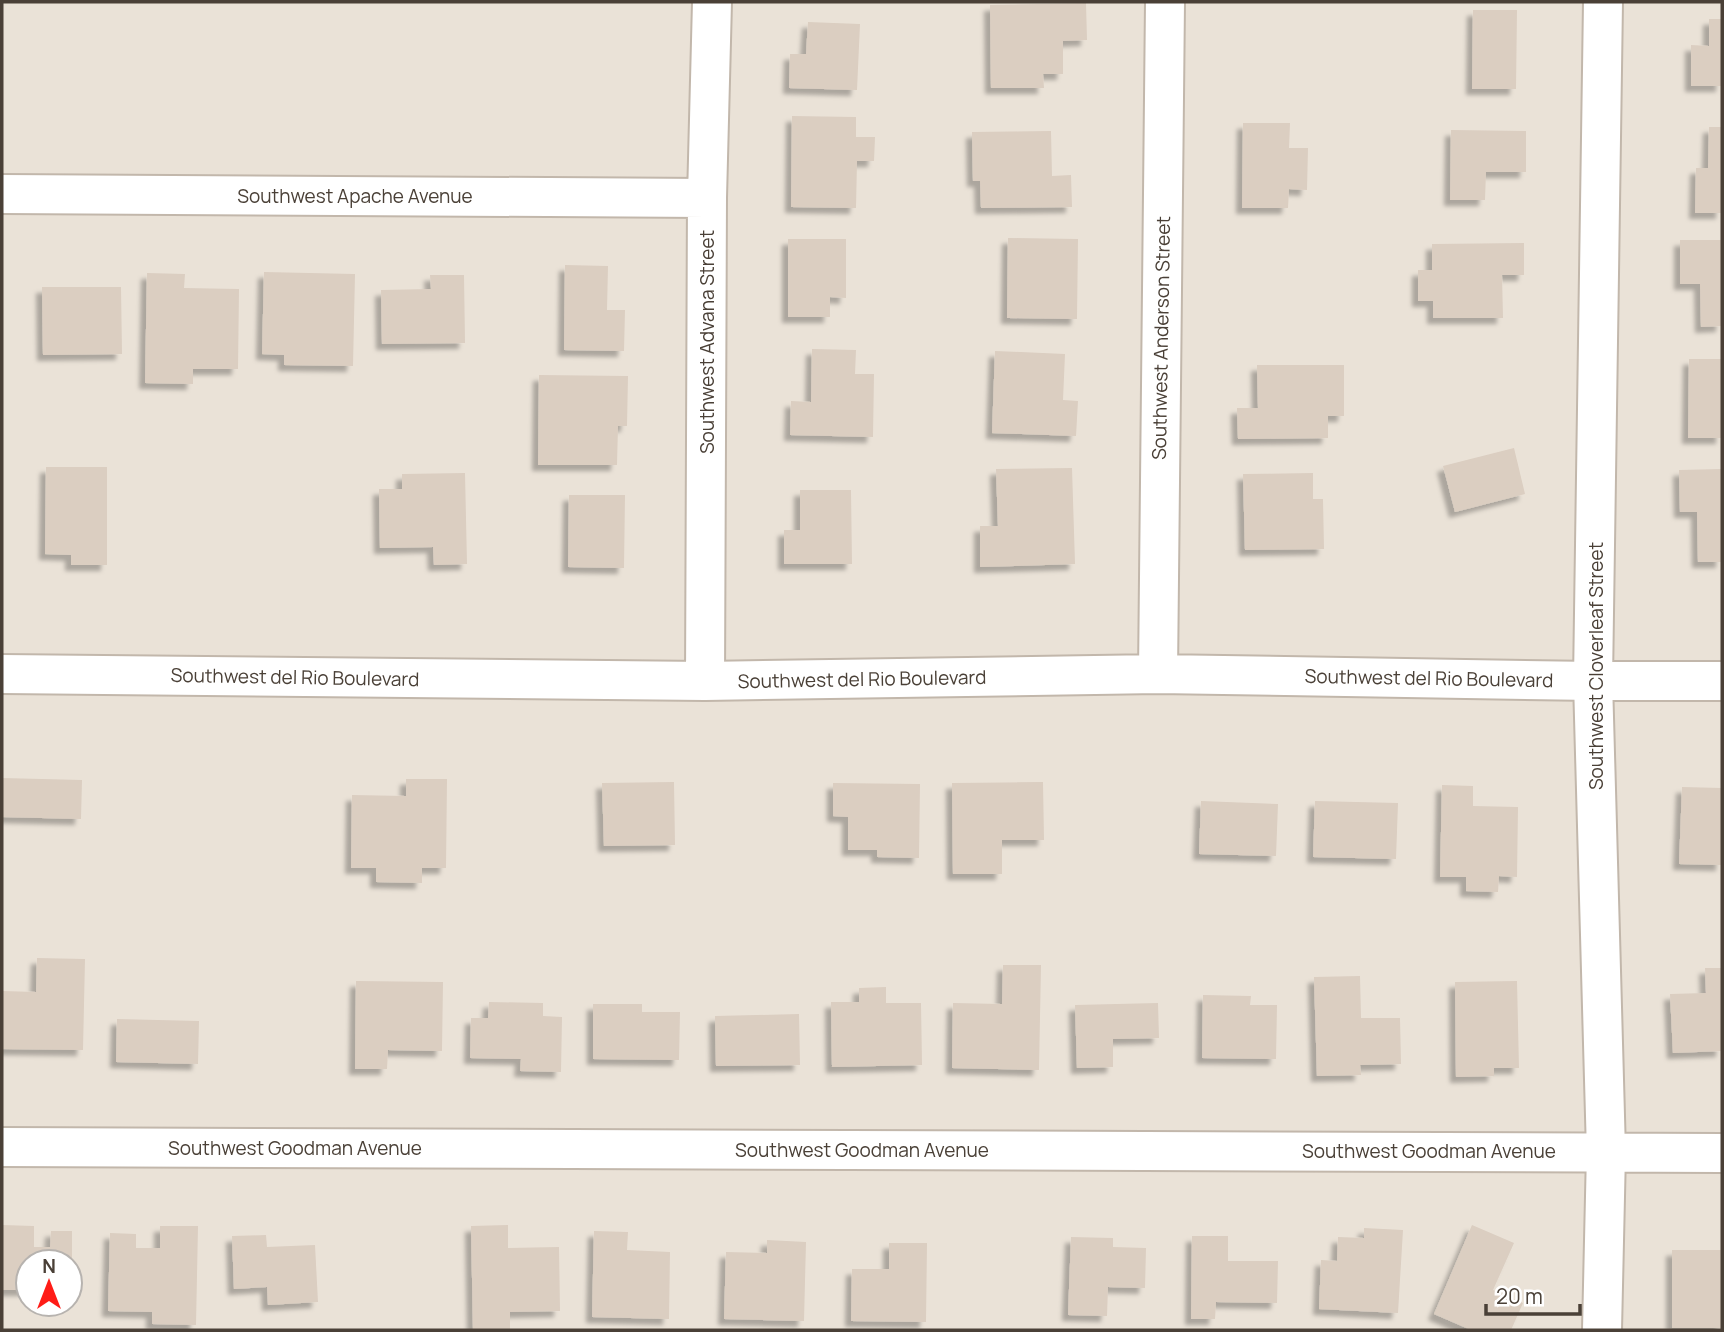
<svg xmlns="http://www.w3.org/2000/svg" width="1724" height="1332" font-family="Manrope,sans-serif">
	<defs>
		<filter id="shadow"><feDropShadow dx="-6" dy="6" stdDeviation="2" flood-color="#0004"/></filter>
	</defs>
	<rect width="100%" height="100%" fill="#f6f0ea"/>
	<path fill="#eae2d7" fill-rule="evenodd" d="M2,2H1722V1330H2ZM28,1262H70V1304H28Z"/>
	<path fill="#dbcec1" filter="url(#shadow)" d="M1086,3L1087,40L1063,41V74H1043L1044,88H991L990,5Z
		M1473,10H1517L1516,89H1472Z
		M1709,19H1722V86H1691V45L1709,46Z
		M808,22L860,24L857,90L789,88L790,54H806Z
		M792,116L856,117V137H875L874,161H857L856,208L791,207Z
		M1243,123H1290L1289,148H1308L1307,190L1289,189L1288,208H1242Z
		M1709,127H1722V213H1695L1696,168H1708Z
		M1451,130L1526,131V172H1486L1485,200H1450Z
		M1051,131L1052,176L1071,175L1072,207L981,208L980,181H973L972,132Z
		M1008,238L1078,239L1077,319L1007,318Z
		M788,239H846V298L830,297V317H788Z
		M1680,240H1722V326L1701,327L1700,284H1680Z
		M1524,243V275H1502L1503,318H1433V301H1418V270H1432V244Z
		M565,265L608,266L607,310H625L624,351L564,350Z
		M264,272L355,274L353,366L284,365V355L262,354Z
		M147,273L185,274L184,288L239,289L238,369H193V384L145,383Z
		M430,275H464L465,343L382,344L381,290L431,289Z
		M42,287H121L122,354L43,355Z
		M812,349L856,350L855,374H874L873,437L790,435L791,401L811,402Z
		M995,351L1065,354L1063,400L1078,401L1076,436L992,433Z
		M1689,359H1722V438H1688Z
		M1257,365H1344V416H1328V438L1238,439L1237,408H1258Z
		M539,375L628,376L627,426H618L617,465H538Z
		M1514,448L1525,494L1455,512L1443,466Z
		M46,467H107V565H71V555L45,554Z
		M1072,468L1075,564L980,567V526H998L996,469Z
		M1722,469V562H1698L1697,512H1680L1679,470Z
		M465,473L467,564L434,565L433,547L380,548L379,489H402V474Z
		M1313,473V499H1323L1324,549L1245,550L1243,474Z
		M800,490H851L852,564H784V530H800Z
		M569,495H625L624,568L568,567Z
		M2,778L82,780L81,819L2,817Z
		M406,779H447L446,868H422V883L376,882V868H351L352,795L406,796Z
		M674,782L675,845L604,846L602,783Z
		M1043,782L1044,840H1002V874H953L952,783Z
		M833,783L920,784L919,858L877,857V850H848V817L833,816Z
		M1442,785L1473,786V806L1518,807L1517,877L1499,876L1498,892L1466,891V877H1440Z
		M1682,787L1722,788V865L1679,864Z
		M1201,801L1278,804L1276,856L1199,854Z
		M1315,801L1398,803L1396,859L1313,857Z
		M37,958L85,959L83,1050L2,1049V991L36,992Z
		M1003,965H1041L1039,1070L952,1068L953,1003L1002,1004Z
		M1705,968H1722V1051L1673,1053L1670,994L1706,993Z
		M1360,976L1361,1018H1400L1401,1064L1360,1065L1361,1075L1317,1076L1314,977Z
		M356,981L443,982L442,1051L388,1050L387,1069H355Z
		M1517,981L1519,1068H1494V1076L1456,1077L1455,982Z
		M886,987V1003H921L922,1065L832,1067L831,1002H859V988Z
		M1203,995L1251,996L1250,1005H1277L1276,1059L1202,1058Z
		M489,1002L543,1003V1016L562,1017L561,1072L520,1071L521,1059L470,1058L471,1018H488Z
		M1158,1003L1159,1038L1113,1039V1067L1077,1068L1075,1005Z
		M593,1004H642V1012H680L679,1060L593,1059Z
		M799,1014L800,1065L716,1066L715,1016Z
		M117,1019L199,1021L198,1064L116,1062Z
		M2,1225L34,1226V1247H50L51,1231H72V1262H28V1290H2Z
		M508,1225V1248L559,1247L560,1311L510,1312V1330H473L471,1226Z
		M1472,1225L1514,1243L1493,1290L1523,1303L1511,1330H1471L1434,1314Z
		M160,1226H198L196,1325L152,1324V1312L108,1311L110,1233L136,1234V1248H160Z
		M1364,1228L1403,1230L1398,1313L1319,1309L1321,1260L1337,1261L1338,1237L1364,1238Z
		M594,1231L628,1232L627,1250L670,1252L669,1319L592,1317Z
		M266,1235L267,1247L315,1245L318,1302L268,1305L267,1287L234,1289L232,1236Z
		M1192,1236H1228V1261H1278L1277,1303L1216,1302L1215,1319H1191Z
		M1071,1237L1113,1238V1247L1146,1248L1145,1288L1108,1287L1107,1316L1068,1315Z
		M767,1240L806,1242L804,1321L724,1319L726,1252L767,1253Z
		M889,1243H927L926,1322L851,1321L852,1269H889Z
		M1672,1250H1722V1328H1672Z"/>
	<g fill="none" stroke-linecap="round" stroke-linejoin="round">
		<g stroke="#c2b7ab" stroke-width="42">
			<path id="minor" d="M2,194L707,198
				M2,674L705,681L1158,674L1593,681H1722
				M1158,674L1165,2
				M705,681L707,198L712,2
				M2,1147L1722,1153
				M1602,1330L1606,1152L1593,681L1603,2"/>
		</g>
		<use href="#minor" stroke="#fff" stroke-width="38"/>
	</g>
	<g text-anchor="middle" dominant-baseline="central" stroke-width="5" stroke-linejoin="round" paint-order="stroke">
		<g font-size="19" fill="#4a4037" stroke="#fff">
			<text x="355" y="196">Southwest Apache Avenue</text>
			<text transform="translate(1161 338) rotate(-89)">Southwest Anderson Street</text>
			<text transform="translate(707 342) rotate(-90)">Southwest Advana Street</text>
			<text transform="translate(1596 666) rotate(-90)">Southwest Cloverleaf Street</text>
			<text transform="translate(295 677) rotate(1)">Southwest del Rio Boulevard</text>
			<text transform="translate(1429 678) rotate(1)">Southwest del Rio Boulevard</text>
			<text transform="translate(862 679) rotate(-1)">Southwest del Rio Boulevard</text>
			<text x="295" y="1148">Southwest Goodman Avenue</text>
			<text x="862" y="1150">Southwest Goodman Avenue</text>
			<text x="1429" y="1151">Southwest Goodman Avenue</text>
		</g>
	</g>
	<rect width="1724" height="1332" fill="none" stroke="#4a4037" stroke-width="7"/>
	<g transform="translate(49 1283)"><circle r="33" fill="#ffffff" stroke="#b7b3af" stroke-width="2"/>
	<path d="M0-5L12 26L0 18L-12 26Z" fill="#ff1c17"/>
	<text y="-10" font-size="19" font-weight="bold" text-anchor="middle" fill="#4a4037">N</text>
	</g>
	<path d="M1486 1304v10h94v-10" fill="none" stroke="#4a4037" stroke-width="3.5"/>
	<text x="1496" y="1304" font-size="21" fill="#4a4037" stroke="#ffffff" stroke-width="5" paint-order="stroke">20 m</text>
</svg>
